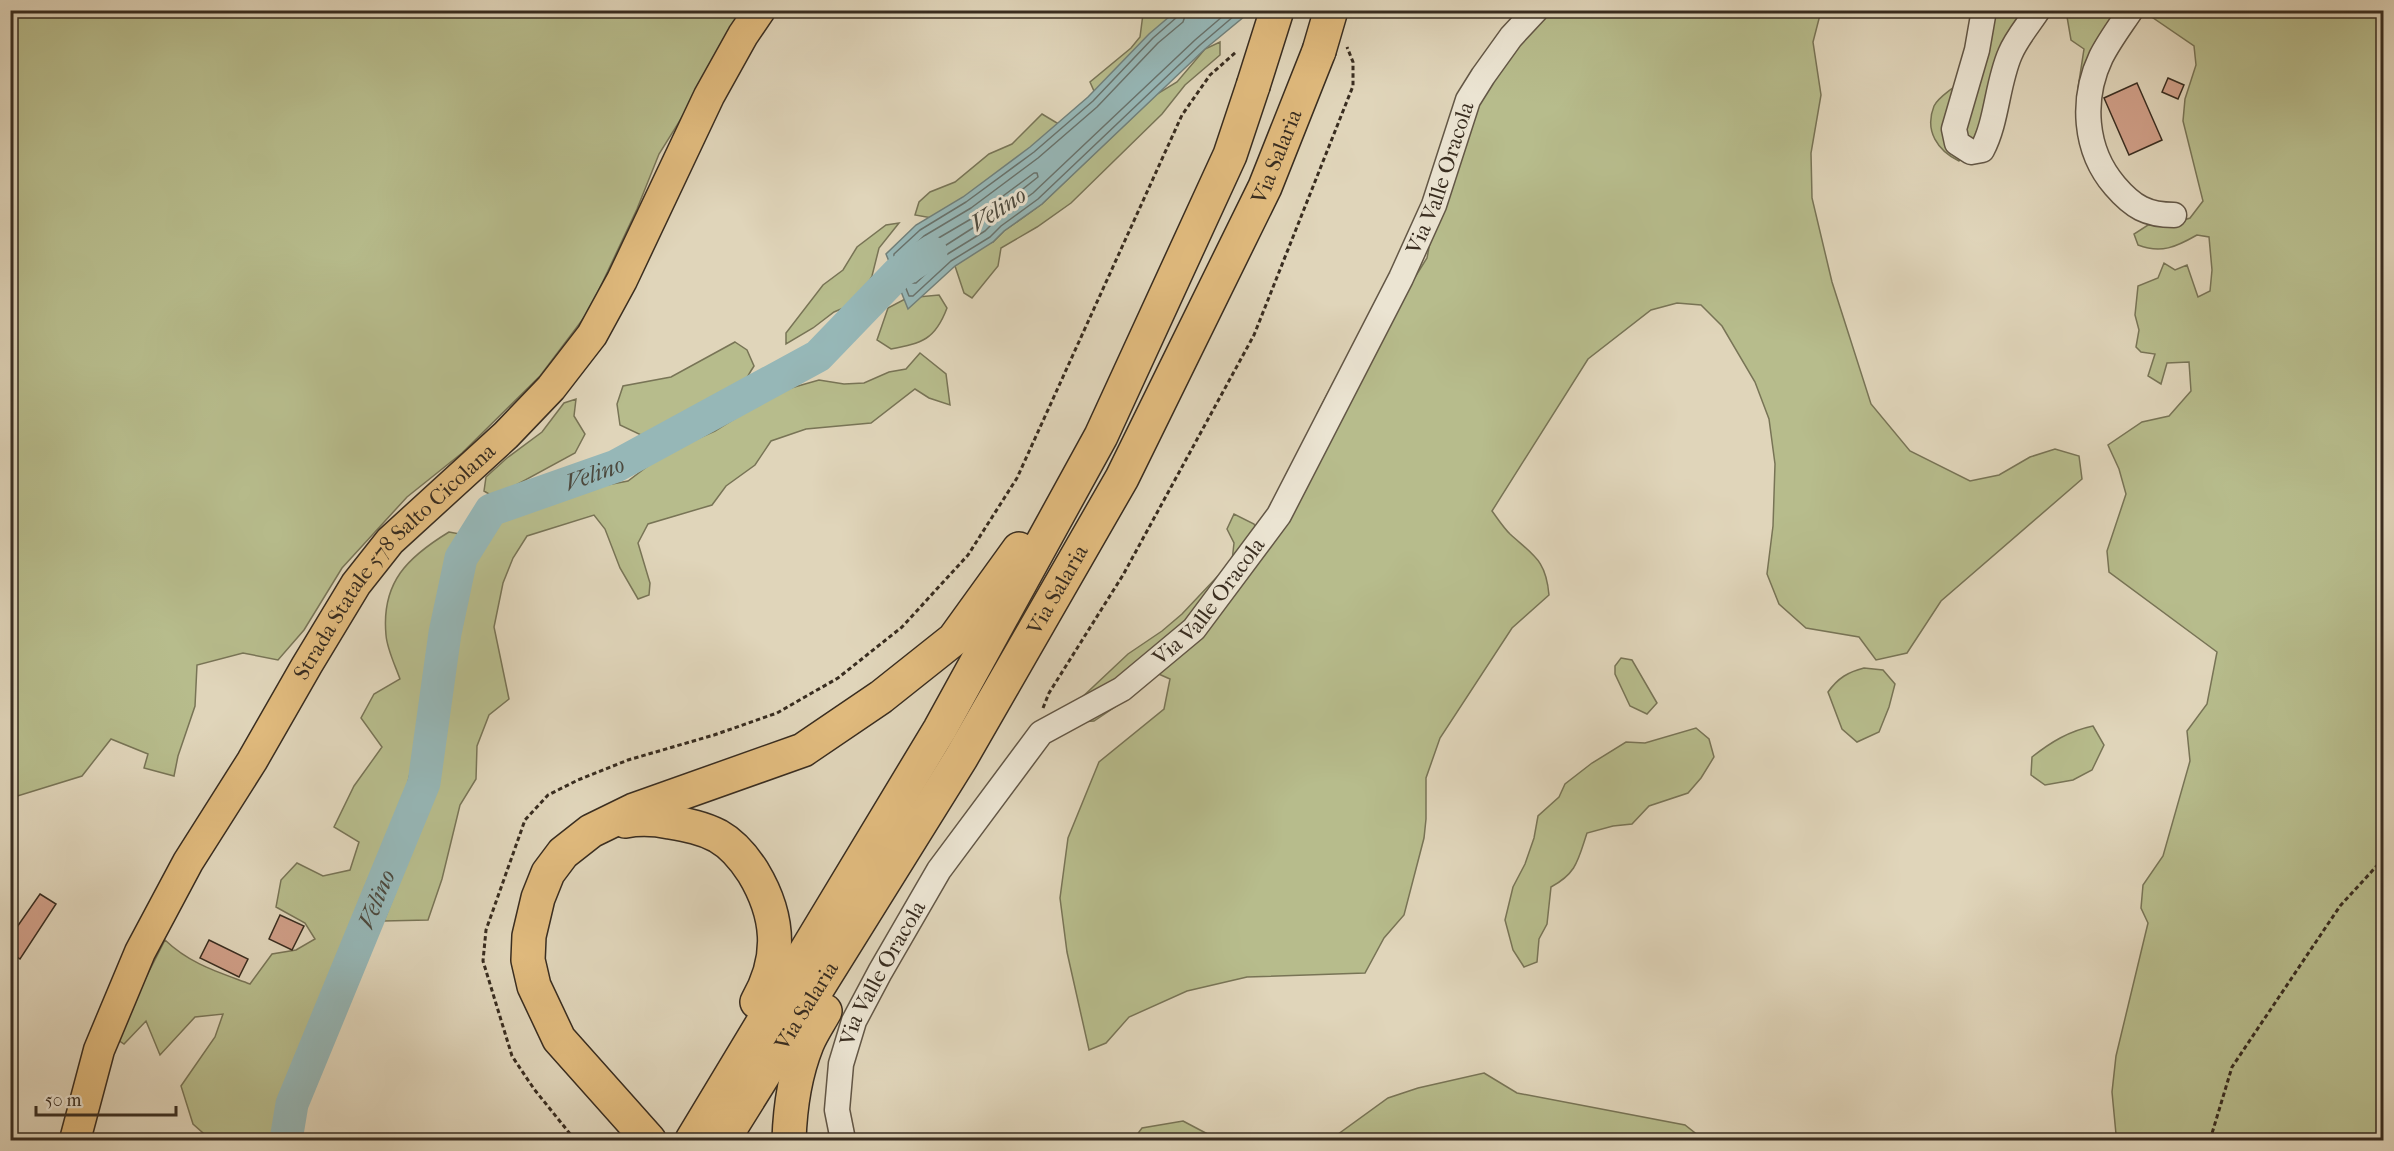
<svg xmlns="http://www.w3.org/2000/svg" width="2394" height="1151" font-family="'IM FELL French Canon',serif">
	<rect width="100%" height="100%" fill="#e0d5ba"/>
	<filter id="stains"><feTurbulence type="fractalNoise" baseFrequency=".00333" numOctaves="4"/><feColorMatrix values="0 0 0 0 .2 0 0 0 0 .09 0 0 0 0 .02 0 0 0 .5 -.17"/></filter>
	<radialGradient id="worn" r=".72"><stop offset=".6" stop-color="#630" stop-opacity="0"/><stop offset="1" stop-color="#630" stop-opacity=".3"/></radialGradient>
	<path fill="#b7bc8c" stroke="#787456" stroke-width="1.5" d="M1149,10L1200,11L1113,78L1094,91L1090,82L1131,48L1140,37L1143,14Z
		M11,11H744L709,74L659,154L637,209L589,311L540,376L462,453L407,497L342,568L304,630L278,660L243,653L197,665L195,706L178,756L174,776L144,768L148,754L111,739L82,776L11,798Z
		M1551,11H1821L1813,42L1821,95L1811,153L1812,198L1832,282L1871,404L1910,451L1970,481L1999,475L2030,457L2055,449L2079,456L2082,479L1941,601L1907,653L1876,660L1859,637L1806,628L1779,604L1767,574L1773,526L1775,464L1769,419L1755,382L1722,326L1701,305L1677,303L1651,310L1588,359L1492,511C1498,519 1503,527 1510,534C1534,556 1546,560 1549,595L1512,628L1440,738L1426,778V819L1424,838L1404,915L1384,938L1365,973L1247,977L1187,991L1129,1017L1106,1043L1089,1050L1067,952L1060,898L1068,838L1099,762L1164,709L1170,679L1154,672L1124,701L1094,721L1068,723L1076,703L1128,654L1162,631L1182,614L1232,561L1234,543L1227,529L1234,514L1254,524L1259,535L1306,462L1317,414L1333,383L1382,303L1402,298L1427,258L1435,216L1472,113L1522,35Z
		M1990,11H2028L1972,142L1963,138Z
		M2066,11H2120L2084,90L2078,88L2084,49L2071,40Z
		M2143,11H2383V1140H2113L2116,1134L2112,1092L2116,1056L2148,923L2141,908L2143,885L2163,856L2190,761L2187,731L2207,704L2217,652L2109,572L2107,551L2126,494L2119,469L2108,445L2142,422L2169,416L2191,391L2189,362L2167,363L2161,384L2148,376L2155,354L2141,352L2136,347L2139,330L2135,315L2138,286L2158,278L2164,263L2175,270L2187,265L2198,297L2210,291L2212,270L2209,237L2197,235C2176,247 2161,254 2138,245L2134,234L2148,225L2172,224L2190,218L2203,201L2183,121L2185,99L2196,65L2194,46Z
		M1220,42V55L1185,85L1162,114L1071,203L1037,227L1001,248L998,266L972,298L964,293L955,266L966,250L993,242L1004,231L1042,204L1157,94L1177,82L1205,49Z
		M1955,86L1963,158L1959,161C1938,151 1924,131 1934,106C1938,98 1948,92 1955,86Z
		M1042,114L1062,126L1048,144L932,218L915,215L919,202L930,192L955,182L989,154L1012,144Z
		M899,223L879,248L872,276L858,302L834,312L813,328L786,344V333L823,285L843,270L857,247L886,225Z
		M939,295L947,308C935,340 922,343 891,349L877,340L888,308L907,298Z
		M735,342L747,350L754,366C748,375 743,386 736,394C716,418 669,423 641,435L620,425L617,404L623,386L671,377Z
		M920,353L946,374L950,405L929,398L915,389L871,423L806,429L771,441L755,465L726,486L712,505L648,524L638,543L650,583L649,595L638,599L620,568L605,529L594,515L527,536L513,558L503,583L494,627L509,699L489,715L477,746L476,779L460,805L442,879L428,920L384,921L406,865L444,725L451,663L470,561L490,529L520,510L591,488L628,481L665,453L715,431L777,392L819,380L844,384L864,383L889,372L906,369Z
		M576,399L574,416L585,434L575,453L494,497L484,491L486,477L507,458L542,432L564,403Z
		M449,532L460,534L441,602L416,748L401,812L294,1087L278,1140H211L193,1124L181,1086L215,1037L223,1014L195,1017L160,1055L146,1021L124,1044L115,1038L165,940C190,964 218,972 250,984L272,954L296,950L315,939L305,923L276,907L281,880L297,863L323,876L350,870L359,842L334,827L354,786L382,747L361,718L374,694L400,679C395,665 387,649 386,635C381,582 408,557 449,532Z
		M1621,658L1632,660L1657,703L1647,714L1630,706L1615,674V666Z
		M1864,668L1883,670L1895,684L1889,707L1879,732L1857,742L1842,729L1828,692C1838,678 1848,672 1864,668Z
		M2093,726L2104,745L2092,770L2073,780L2045,785L2031,775L2032,757C2051,742 2069,731 2093,726Z
		M1696,728L1709,739L1714,757L1701,778L1688,793L1649,806L1632,824L1613,826L1587,833C1578,860 1577,873 1551,887L1547,924L1539,939L1537,962L1524,967L1513,950L1505,920L1513,887L1525,864L1534,838L1538,816L1559,797L1565,784L1592,763L1626,742L1645,743Z
		M1484,1073L1517,1093L1685,1125L1704,1140H1330L1388,1098L1418,1088Z
		M1183,1121L1219,1140H1133L1142,1128Z"/>
	<path fill="#96b7b7" stroke="#71807b" stroke-width="1.5" d="M1176,11H1251L1205,49L1042,204L1004,231L993,242L955,266L908,309L886,254L916,225L963,197L1030,147L1088,97L1149,34Z"/>
	<g fill="none" stroke-linecap="round" stroke-linejoin="round">
		<path stroke="#68726c" stroke-width="1.5" d="M1179,10L1177,17L1153,38L1093,101L1034,152L966,202L920,230L894,254V258L909,296H913L951,261L990,237L1001,226L1038,199L1200,45L1241,10
			M1187,10L1183,22L1158,43L1097,107L1038,158L971,208L924,236L903,256L902,259L912,283H916L946,255L985,231L996,220L1033,193L1195,40L1230,10
			M1034,173H1037L1038,177L979,224L940,249L919,268L915,267L913,259L930,243L976,216Z"/>
		<path stroke="#96b7b7" stroke-width="33" id="s1" d="M286,1140L292,1104L424,783L445,633L461,558L491,510L616,466L818,356L898,273L931,252"/>
	</g>
	<path fill="#d09f88" stroke="#392d20" stroke-width="1.5" d="M2168,78L2184,85L2178,99L2162,92Z
		M2137,83L2162,140L2129,155L2104,98Z
		M40,894L56,904L20,959L10,952V937Z
		M280,915L304,926L292,950L269,939Z
		M209,940L248,959L239,977L200,958Z"/>
	<g fill="none" stroke-linecap="round" stroke-linejoin="round">
		<g stroke="#635746" stroke-width="27">
			<g id="minor">
				<path d="M1984,10L1977,50L1954,129L1957,143L1971,152L1982,150C1997,122 1997,84 2010,54C2016,39 2029,24 2038,10"/>
				<path d="M2131,10C2121,25 2109,41 2101,57C2081,99 2084,150 2115,186C2133,207 2147,215 2174,215"/>
				<path id="s2" d="M843,1140L837,1110L841,1064L854,1021L880,972L939,870L1041,733L1122,689L1194,629L1279,515L1401,278L1434,205L1468,100L1483,76L1511,37L1536,10"/>
			</g>
		</g>
		<g stroke="#392d20" stroke-width="33">
			<g id="major">
				<path id="s3" d="M75,1140L99,1050L140,952L188,862L252,761L307,665L356,584L390,541L506,435L551,388L592,335L622,280L709,96L743,35L760,10"/>
			</g>
		</g>
		<g stroke="#392d20" stroke-width="36">
			<g id="highway">
				<path d="M625,821C641,818 655,819 670,822C687,825 703,828 718,836C734,845 744,858 753,872C779,915 783,957 757,1002"/>
				<path d="M649,1140L559,1039L534,986L528,960L529,936L538,898L548,873L563,853L591,831L634,810L803,750L881,697L954,639L1019,549"/>
				<path d="M692,1140L940,729L1101,436L1230,155L1253,86"/>
				<path id="s4" d="M723,1140L961,758L1122,478L1265,187L1319,51"/>
				<path d="M789,1140C790,1109 795,1074 807,1044C812,1032 819,1022 825,1011"/>
			</g>
		</g>
		<path stroke="#392d20" stroke-width="3" stroke-dasharray="4.5 3" stroke-linecap="butt" d="M1043,708L1049,693L1123,575L1254,335L1353,86V62L1347,47
			M575,1140L534,1089L512,1056L483,961L486,930L525,820L548,795L578,780L628,760L714,735L777,713L838,678L902,627L968,555L1017,478L1182,115L1210,75L1236,52
			M2210,1140L2232,1067L2340,906L2384,858"/>
		<use href="#minor" stroke="#ebe4d2" stroke-width="24"/>
		<use href="#major" stroke="#e0ba7d" stroke-width="30"/>
		<use href="#highway" stroke="#e0ba7d" stroke-width="33"/>
		<g stroke="#392d20" stroke-width="36" stroke-linecap="butt">
			<path id="highway-bridge" d="M1319,51L1331,10
				M1253,86L1277,10"/>
		</g>
		<use href="#highway-bridge" stroke="#e0ba7d" stroke-width="33"/>
	</g>
	<g text-anchor="middle" dominant-baseline="central" stroke-width="6" stroke-linejoin="round" paint-order="stroke">
		<g font-size="22" fill="#392d20" stroke="#ebe4d2">
			<text stroke="none"><textPath href="#s4" startOffset="1130">Via Salaria</textPath></text>
			<text stroke="none"><textPath href="#s2" startOffset="1168">Via Valle Oracola</textPath></text>
			<text stroke="none"><textPath href="#s3" startOffset="668">Strada Statale 578 Salto Cicolana</textPath></text>
			<text stroke="none"><textPath href="#s4" startOffset="644">Via Salaria</textPath></text>
			<text stroke="none"><textPath href="#s2" startOffset="682">Via Valle Oracola</textPath></text>
			<text stroke="none"><textPath href="#s2" startOffset="177">Via Valle Oracola</textPath></text>
			<text stroke="none"><textPath href="#s4" startOffset="158">Via Salaria</textPath></text>
		</g>
		<g font-size="24" font-style="italic" fill="#4c493e" stroke="#ebe4d2">
			<text transform="translate(998 209) rotate(-33)">Velino</text>
			<text stroke="none"><textPath href="#s1" startOffset="778">Velino</textPath></text>
			<text stroke="none"><textPath href="#s1" startOffset="258">Velino</textPath></text>
		</g>
	</g>
	<rect width="2394" height="1151" fill="none" stroke="#e0d5ba" stroke-width="36"/>
	<rect x="12" y="12" width="2370" height="1127" fill="none" stroke="#392d20" stroke-width="3"/>
	<rect x="18" y="18" width="2358" height="1115" fill="none" stroke="#392d20" stroke-width="1.5"/>
	<path d="M36 1106v9h140v-9" fill="none" stroke="#392d20" stroke-width="3"/>
	<text x="45" y="1106" font-size="18" fill="#392d20" stroke="#ebe4d2" stroke-width="4.5" paint-order="stroke">50 m</text>
	<rect width="100%" height="100%" filter="url(#stains)"/>
	<rect width="100%" height="100%" fill="url(#worn)"/>
</svg>
